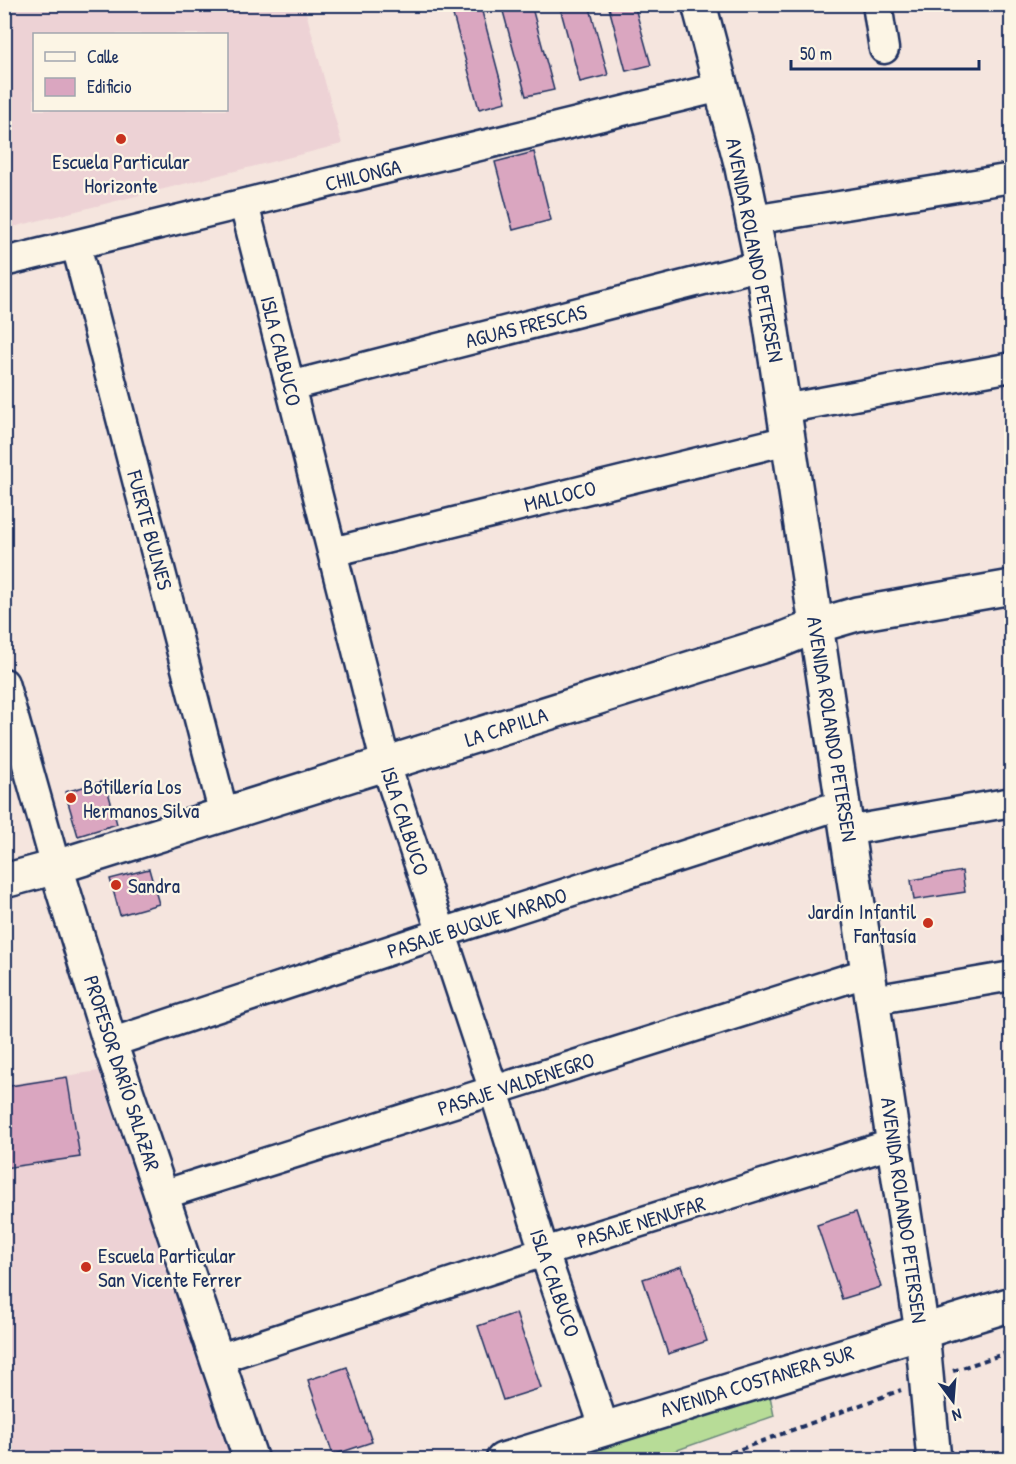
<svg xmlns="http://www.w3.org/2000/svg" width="1016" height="1464" font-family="'Patrick Hand',sans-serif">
	<rect width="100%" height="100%" fill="#f5e5de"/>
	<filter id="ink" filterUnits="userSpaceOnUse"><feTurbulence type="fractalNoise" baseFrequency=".0167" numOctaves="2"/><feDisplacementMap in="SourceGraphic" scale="12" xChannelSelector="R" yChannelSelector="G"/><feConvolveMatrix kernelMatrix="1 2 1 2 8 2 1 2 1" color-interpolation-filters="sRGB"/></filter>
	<g filter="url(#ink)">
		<path fill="#edd2d5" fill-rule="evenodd" d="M4,5H304L342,144L5,229ZM34,34H226V110H34Z
			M99,1071L231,1450L168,1459H5L4,1085Z"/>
		<path fill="#b7dc97" stroke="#69867a" stroke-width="1.5" d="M770,1396L774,1416L652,1459H567Z"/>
		<path fill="#daa6c0" stroke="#1b2f5e" stroke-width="1.5" d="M450,4H480L506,102L479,109Z
			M501,4H531L554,90L526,96Z
			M559,4H589L608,75L580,82Z
			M608,4H634L651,65L626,71Z
			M534,152L551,220L513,230L495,162Z
			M105,781L117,824L78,836L65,792Z
			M149,869L159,904L120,915L110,879Z
			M962,871L965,892L914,900L911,880Z
			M67,1077L80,1157L4,1168V1087Z
			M856,1212L881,1287L842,1299L817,1225Z
			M682,1266L707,1341L668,1354L643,1279Z
			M516,1313L541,1388L503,1400L478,1326Z
			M347,1367L372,1442L333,1455L308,1380Z"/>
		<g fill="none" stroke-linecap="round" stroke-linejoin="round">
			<g stroke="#1b2f5e" stroke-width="33">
				<path id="minor" d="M877,4L884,49
					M244,204L386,765L494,1091L544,1252L604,1427
					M753,220L1012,178
					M76,245L224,815
					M4,262L721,87
					M290,386L762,265
					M783,409L1012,367
					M332,552L788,440
					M4,683L56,867
					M847,831L1012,802
					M873,1000L1012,976
					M110,1043L442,933L843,804
					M162,1195L869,972
					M217,1359L544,1252L895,1143"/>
			</g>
			<g stroke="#1b2f5e" stroke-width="38">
				<path id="tertiary" d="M699,4L741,163L762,265L922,1332
					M56,867L110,1043L251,1460
					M4,881L56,867L781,640L816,626L857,614L1012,587"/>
			</g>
			<g stroke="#1b2f5e" stroke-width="38">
				<path id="secondary" d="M922,1332L934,1460
					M503,1460L1012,1304"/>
			</g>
			<path stroke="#1b2f5e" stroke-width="4" stroke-dasharray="6 4.5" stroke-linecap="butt" d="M953,1371L1012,1351
				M711,1460L901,1390"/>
			<use href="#minor" stroke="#fcf5e5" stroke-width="28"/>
			<use href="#tertiary" stroke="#fcf5e5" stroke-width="33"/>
			<use href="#secondary" stroke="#fcf5e5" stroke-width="33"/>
		</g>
	</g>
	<g fill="#c8321e" stroke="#fcf5e5" stroke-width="2">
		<circle cx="121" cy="139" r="6"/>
		<circle cx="71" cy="798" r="6"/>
		<circle cx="116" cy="885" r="6"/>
		<circle cx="928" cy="923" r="6"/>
		<circle cx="86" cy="1267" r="6"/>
	</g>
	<g text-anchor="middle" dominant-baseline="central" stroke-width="4.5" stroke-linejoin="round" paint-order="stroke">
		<g font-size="21" fill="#1b2f5e" stroke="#fcf5e5" text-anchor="start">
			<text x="121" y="161" text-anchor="middle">Escuela Particular<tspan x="121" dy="24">Horizonte</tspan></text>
			<text x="83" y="786">Botillería Los<tspan x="83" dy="24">Hermanos Silva</tspan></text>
			<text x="128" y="885">Sandra</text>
			<text x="916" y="911" text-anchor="end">Jardín Infantil<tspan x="916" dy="24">Fantasía</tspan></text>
			<text x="98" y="1255">Escuela Particular<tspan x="98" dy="24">San Vicente Ferrer</tspan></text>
		</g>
		<g font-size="21" fill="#1b2f5e" stroke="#fcf5e5">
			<text transform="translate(363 175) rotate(-14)">CHILONGA</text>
			<text transform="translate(755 250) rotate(79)">AVENIDA ROLANDO PETERSEN</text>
			<text transform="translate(526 326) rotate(-14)">AGUAS FRESCAS</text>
			<text transform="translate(281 351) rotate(76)">ISLA CALBUCO</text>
			<text transform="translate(560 496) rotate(-14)">MALLOCO</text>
			<text transform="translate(150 530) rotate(75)">FUERTE BULNES</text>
			<text transform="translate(506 727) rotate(-18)">LA CAPILLA</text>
			<text transform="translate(832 729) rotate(81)">AVENIDA ROLANDO PETERSEN</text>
			<text transform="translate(405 821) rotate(72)">ISLA CALBUCO</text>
			<text transform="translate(477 923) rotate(-18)">PASAJE BUQUE VARADO</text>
			<text transform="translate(122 1073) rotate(72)">PROFESOR DARÍO SALAZAR</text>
			<text transform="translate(516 1084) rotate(-18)">PASAJE VALDENEGRO</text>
			<text transform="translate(904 1210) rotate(82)">AVENIDA ROLANDO PETERSEN</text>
			<text transform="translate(641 1222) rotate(-17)">PASAJE NENUFAR</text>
			<text transform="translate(555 1283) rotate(71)">ISLA CALBUCO</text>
			<text transform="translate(757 1381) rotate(-17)">AVENIDA COSTANERA SUR</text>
		</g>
	</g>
	<rect width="1016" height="1464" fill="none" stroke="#fcf5e5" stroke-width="24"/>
	<rect x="12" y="12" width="992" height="1440" fill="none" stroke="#1b2f5e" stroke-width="2" filter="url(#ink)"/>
	<rect x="33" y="33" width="195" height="78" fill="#fcf5e5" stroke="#a2a6af" stroke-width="1.5"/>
	<rect x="45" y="52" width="30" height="9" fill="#fcf5e5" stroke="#a2a6af" stroke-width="1.5"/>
	<text x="87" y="63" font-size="18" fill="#1b2f5e">Calle</text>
	<rect x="45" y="78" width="30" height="18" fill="#daa6c0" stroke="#a2a6af" stroke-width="1.5"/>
	<text x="87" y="93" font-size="18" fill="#1b2f5e">Edificio</text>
	<g transform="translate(953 1401) rotate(164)" stroke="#fcf5e5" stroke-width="4.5" paint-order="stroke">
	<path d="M0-4.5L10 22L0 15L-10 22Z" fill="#1b2f5e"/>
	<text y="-9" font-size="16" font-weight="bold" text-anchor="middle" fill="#1b2f5e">N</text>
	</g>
	<path d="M791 60v9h188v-9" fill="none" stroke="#1b2f5e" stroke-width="3"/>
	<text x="800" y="60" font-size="18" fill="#1b2f5e" stroke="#fcf5e5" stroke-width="4.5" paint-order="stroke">50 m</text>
</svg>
